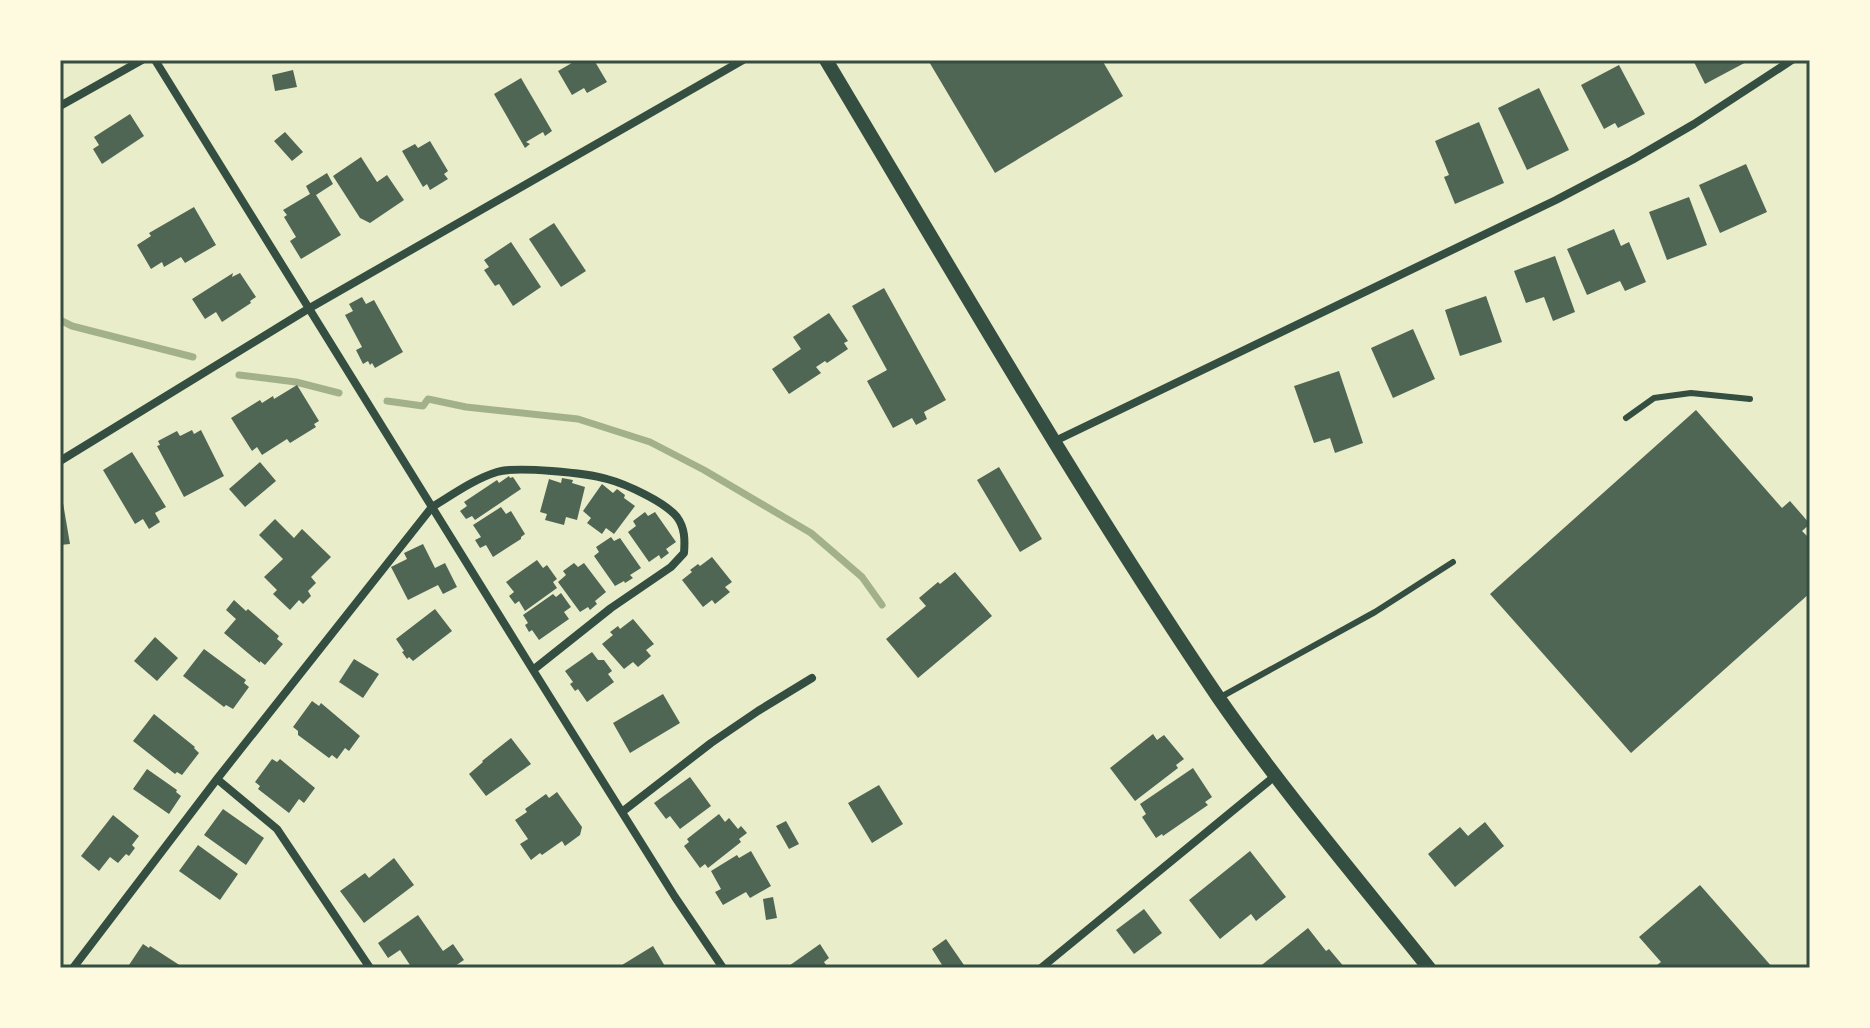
<svg xmlns="http://www.w3.org/2000/svg" width="1870" height="1028" font-family="'DM Sans',sans-serif">
	<rect width="100%" height="100%" fill="#e9edc9"/>
	<g fill="none" stroke-linecap="round" stroke-linejoin="round">
		<path stroke="#a3b18a" stroke-width="7" d="M60,320L72,326L193,357
			M239,375L296,382L339,393
			M387,401L423,406L428,399L466,407L578,419L650,442L704,470L811,533L862,577L882,605"/>
	</g>
	<path fill="#4f6655" d="M577,60H594L607,82L587,93L584,88L572,95L558,71Z
		M928,60H1102L1123,96L995,173Z
		M1693,60H1750L1705,84Z
		M1619,65L1645,114L1618,128L1615,123L1604,129L1581,85Z
		M293,70L297,87L275,91L272,75Z
		M521,78L552,131L545,136L543,132L526,142L530,144L525,148L494,94Z
		M1539,88L1569,150L1527,170L1498,108Z
		M130,114L144,136L102,164L93,149L99,145L94,137Z
		M1479,122L1504,183L1455,204L1444,177L1449,175L1435,141Z
		M285,132L303,152L292,161L274,141Z
		M430,141L448,171L444,174L448,179L430,190L427,184L423,187L402,151L415,144L418,148Z
		M361,157L377,182L387,175L404,200L370,223L360,218L333,176Z
		M1746,164L1767,212L1720,233L1699,185Z
		M327,173L333,184L316,195L341,235L301,259L290,241L296,237L284,217L287,215L283,210L310,194L306,186Z
		M1689,197L1707,245L1667,260L1649,212Z
		M194,207L216,245L185,263L181,257L164,267L162,262L151,269L137,245L151,236L149,233Z
		M554,223L586,271L561,287L529,239Z
		M1614,229L1621,246L1629,242L1646,282L1625,291L1620,281L1587,295L1567,249Z
		M511,242L541,287L513,306L499,284L495,286L484,270L489,267L484,260Z
		M1555,256L1575,312L1553,321L1544,297L1526,303L1514,271Z
		M233,273L232,277L240,273L256,297L250,301L251,303L222,322L216,312L205,319L192,299Z
		M884,288L946,400L924,412L927,419L916,425L912,418L893,428L867,381L887,370L852,306Z
		M1486,296L1502,342L1460,356L1445,310Z
		M362,297L366,304L374,300L403,352L375,368L372,363L370,365L368,361L363,364L356,350L362,347L345,315L353,311L349,304Z
		M829,313L848,341L844,343L848,349L827,363L825,361L816,367L821,373L789,394L772,369L801,349L793,337Z
		M1413,329L1435,379L1393,398L1371,348Z
		M1339,371L1363,443L1335,453L1330,438L1314,443L1294,386Z
		M297,385L319,421L314,424L316,427L290,443L287,439L262,455L257,447L252,451L231,418L260,400L262,403L273,396L274,399Z
		M1696,410L1782,508L1790,501L1810,524L1802,531L1810,539V593L1631,753L1490,594Z
		M192,430L194,434L201,430L224,476L184,497L157,446L160,445L158,441L177,431L180,436Z
		M132,452L166,507L155,513L160,522L149,529L143,519L135,524L103,470Z
		M260,462L276,481L245,507L229,489Z
		M999,467L1042,539L1020,552L977,480Z
		M509,476L510,478L513,477L521,489L475,520L472,516L466,519L460,511L467,506L464,502L497,480L499,483Z
		M562,478L573,480L572,483L585,487L577,520L566,517L564,525L545,520L547,514L540,512L549,479L561,483Z
		M602,484L613,493L617,489L625,495L624,498L635,506L614,534L606,528L602,534L587,523L591,518L583,511Z
		M62,497L70,544L60,545V498Z
		M501,507L506,514L511,511L525,534L521,537V539L493,557L486,545L480,548L475,540L481,537L473,525Z
		M645,512L648,516L655,512L676,542L666,549L669,553L661,559L659,555L649,562L628,532L636,526L633,521Z
		M275,519L294,538L302,529L331,557L311,577L316,583L308,591L311,596L303,604L299,600L290,610L273,594L277,590L264,577L283,559L259,535Z
		M611,537L614,541L620,538L641,568L630,575L633,578L625,583L624,581L615,586L594,556L599,552L596,547Z
		M423,544L435,568L445,563L457,587L443,594L438,585L408,600L391,567L407,559L404,553Z
		M712,557L732,582L725,587L730,592L715,604L712,600L703,607L682,580L692,572L690,570L698,564L700,566Z
		M537,560L543,568L547,565L557,579L553,582L557,588L525,611L519,601L515,604L509,596L514,592L506,582Z
		M574,563L578,567L584,563L606,592L595,601L597,604L590,610L588,607L580,612L558,582L566,575L563,571Z
		M955,572L992,616L918,678L886,639L926,606L919,598L938,582L940,584Z
		M561,593L571,607L564,612L569,619L539,640L532,630L529,632L525,625L528,623L523,615L553,594L556,597Z
		M234,600L246,611L248,609L279,636L277,639L283,644L265,665L260,661V663L224,633L236,619L226,610Z
		M435,609L452,631L413,661L409,657L407,659L402,652L404,651L396,639Z
		M633,619L654,644L646,650L651,656L638,667L633,662L624,669L602,644L613,635L610,632L618,626L620,629Z
		M155,637L178,658L157,681L134,661Z
		M204,649L246,680L244,683L249,687L233,709L226,705L224,707L183,676Z
		M592,652L598,660H604L612,671L608,674L614,682L587,702L578,689L575,691L570,684L573,682L565,671Z
		M354,659L379,674L363,698L339,682Z
		M663,694L680,723L630,753L613,723Z
		M312,701L319,706L321,703L360,736L349,751L345,748L337,759L332,755L329,758L298,735V731L293,727Z
		M154,714L195,747L194,748L199,753L182,775L177,772L175,774L133,741Z
		M1153,734L1157,740L1164,735L1184,759L1176,765L1178,768L1135,801L1110,768Z
		M511,738L531,764L486,796L469,774L483,762L482,761Z
		M272,759L277,762L280,759L315,788L304,803L299,799L289,813L258,789L260,786L255,782Z
		M1193,768L1212,797L1205,802L1208,805L1163,836L1162,834L1156,838L1142,817L1146,814L1140,804Z
		M147,769L177,790L176,792L181,796L169,814L133,789Z
		M690,777L711,806L680,829L670,816L666,819L654,803Z
		M879,785L903,824L872,843L848,803Z
		M557,792L582,827L580,835L565,846L562,841L542,855L540,853L531,860L520,844L528,839L515,820L527,812L525,809L546,794L549,798Z
		M223,809L264,838L246,865L204,835Z
		M719,814L725,822L729,818L738,829L741,826L747,833L739,839L741,842L708,868L705,864L700,868L684,846L689,842L687,839Z
		M113,815L139,836L132,845L135,848L129,856L126,854L118,863L110,857L99,871L81,856Z
		M786,821L799,844L789,849L776,826Z
		M1485,822L1504,846L1455,887L1428,854L1460,827L1468,836Z
		M198,845L238,874L220,900L179,871Z
		M751,851L771,886L750,898L746,892L723,905L715,892L721,889L711,871L737,855L739,858Z
		M1250,851L1286,897L1256,921L1251,914L1220,939L1189,900Z
		M394,858L414,885L364,923L340,891L365,873L369,878Z
		M1700,885L1773,968H1659L1657,965L1661,962L1639,937Z
		M773,897L777,918L766,920L763,899Z
		M1144,909L1162,933L1134,954L1116,930Z
		M418,915L443,951L453,944L464,960L452,968H412L400,950L388,958L378,943Z
		M1308,928L1326,951L1329,949L1345,968H1258Z
		M946,939L966,968H944L932,949Z
		M143,944L149,948L150,946L184,968H127Z
		M820,944L829,958L824,962L828,968H786Z
		M653,946L666,968H623L622,965Z"/>
	<g fill="none" stroke-linecap="round" stroke-linejoin="round">
		<path stroke="#344e41" stroke-width="6" d="M1626,418L1654,398L1691,393L1750,399
			M1219,698L1375,612L1453,562"/>
		<path stroke="#344e41" stroke-width="8" d="M155,60L533,670L675,897L723,968
			M60,106L142,60
			M1055,441L1556,200L1632,160L1694,124L1792,60
			M60,461L308,309L743,60
			M217,779L277,829L370,968
			M622,812L711,743L758,711L812,678
			M73,968L217,779L432,507C452,495 474,479 497,472C516,466 587,473 607,479C626,484 665,502 677,517C685,528 685,540 684,553L671,567L611,608L533,670
			M1041,968L1275,776"/>
		<path stroke="#344e41" stroke-width="14" d="M826,60C954,274 1078,490 1218,697C1283,791 1358,879 1429,968"/>
	</g>
	<rect width="1870" height="1028" fill="none" stroke="#fefae0" stroke-width="124"/>
	<rect x="62" y="62" width="1746" height="904" fill="none" stroke="#344e41" stroke-width="3"/>
</svg>
